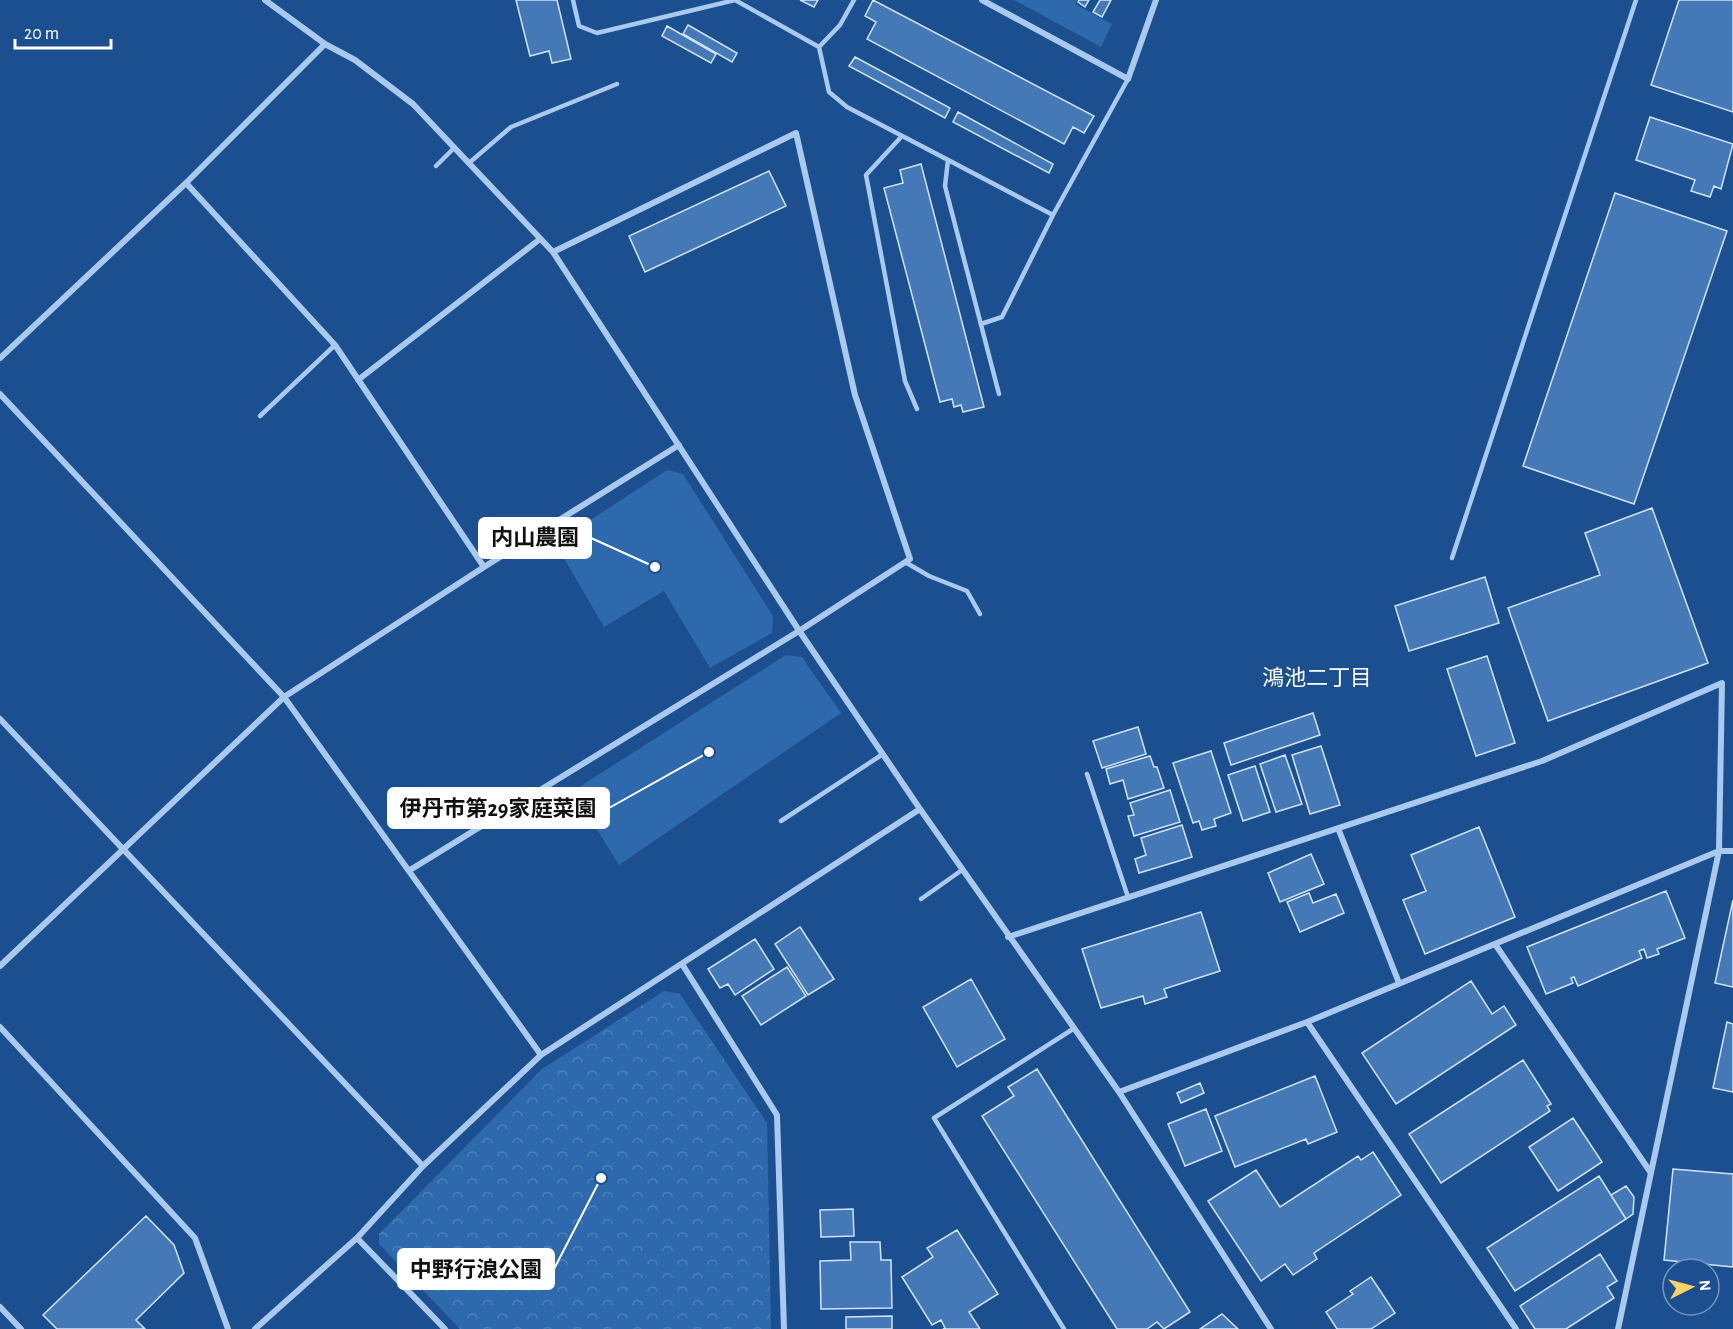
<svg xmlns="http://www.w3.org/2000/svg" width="1733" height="1329" font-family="'Alegreya Sans','Noto Sans JP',sans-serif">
	<defs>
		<pattern id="forest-crowns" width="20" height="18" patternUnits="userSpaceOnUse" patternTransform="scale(1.5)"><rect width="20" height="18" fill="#2e69ad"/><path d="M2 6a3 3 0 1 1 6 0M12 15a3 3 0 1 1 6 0" fill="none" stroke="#4d80b9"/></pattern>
	</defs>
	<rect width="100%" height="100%" fill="#1b4f8f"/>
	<path fill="url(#forest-crowns)" d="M664,991L680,994L767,1123L771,1329H460L379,1244V1234L542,1069Z"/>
	<path fill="#2e69ad" d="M1014,0H1077L1075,4L1112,24L1101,47Z
		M667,470L683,474L773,616L772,633L710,668L664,591L604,627L555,543Z
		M786,655L802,657L841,713L619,865L573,791Z"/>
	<path fill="#4478b7" stroke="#cfe3fa" stroke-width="1.5" d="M516,0H557L571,59L552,63L549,51L530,56Z
		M800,0H818L814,7Z
		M873,0L1094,116L1084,133L1073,127L1064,144L867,39L876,22L865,16Z
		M1079,0H1089L1085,7L1078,2Z
		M1100,0H1111L1102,17L1093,12Z
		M1679,0H1733V112L1651,85Z
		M688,25L737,53L732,62L683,34Z
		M667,26L716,54L711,63L662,36Z
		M855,57L950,108L945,118L849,66Z
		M958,112L1053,164L1049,173L953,122Z
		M1650,117L1733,144L1721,189L1714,186L1710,197L1691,191L1695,180L1636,160Z
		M921,164L984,407L963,412L961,405L954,407L952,399L940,402L884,188L903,183L900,170Z
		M769,171L786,206L645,272L629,236Z
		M1615,193L1727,231L1634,504L1523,466Z
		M1652,508L1708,663L1548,721L1508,608L1600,575L1585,533Z
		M1485,577L1499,623L1409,651L1395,606Z
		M1487,656L1515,743L1476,756L1447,669Z
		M1313,713L1320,735L1231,765L1224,743Z
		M1138,727L1146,754L1102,768L1093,741Z
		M1321,746L1340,805L1310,814L1292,755Z
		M1211,751L1231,813L1214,819L1216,826L1202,830L1199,821L1193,823L1173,763Z
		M1285,755L1302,804L1276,812L1260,764Z
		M1150,756L1154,767H1157L1164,788L1128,799L1123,780L1110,784L1106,769Z
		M1255,766L1270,812L1243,821L1228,775Z
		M1170,790L1180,822L1134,836L1128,816L1134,815L1130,803Z
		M1182,825L1192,857L1139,873L1135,859L1146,855L1141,838Z
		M1479,827L1515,917L1425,954L1403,900L1426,891L1411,855Z
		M1311,854L1324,884L1280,902L1268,873Z
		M1666,891L1685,938L1657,949L1659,954L1647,958L1644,949L1639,951L1642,958L1578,986L1574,977L1571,978L1573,983L1546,994L1527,947Z
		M1309,893L1313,903L1336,894L1344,913L1300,932L1287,902Z
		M1733,900V987L1715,983Z
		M1201,912L1220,971L1164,989L1167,997L1145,1004L1143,996L1101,1008L1082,949Z
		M800,927L834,979L808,995L775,944Z
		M755,939L774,969L735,995L728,984L720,988L708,969Z
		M787,967L806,996L761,1025L742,996Z
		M971,979L1005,1039L957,1067L923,1007Z
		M1471,981L1492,1014L1504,1006L1516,1025L1396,1104L1362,1053Z
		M1727,1022L1733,1024V1092L1713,1088Z
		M1523,1060L1551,1104L1547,1106L1550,1111L1441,1183L1409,1134Z
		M1037,1069L1190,1312L1164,1329L1157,1322L1147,1329H1117L982,1116L1014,1096L1008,1087Z
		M1315,1076L1337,1132L1308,1144L1306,1139L1235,1167L1215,1116Z
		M1200,1083L1204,1093L1181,1103L1177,1093Z
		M1206,1109L1222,1151L1185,1166L1168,1124Z
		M1573,1118L1602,1162L1558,1191L1529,1147Z
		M1373,1152L1401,1195L1314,1253L1317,1259L1293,1275L1285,1264L1261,1281L1208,1201L1256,1170L1280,1207L1358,1156L1361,1160Z
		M1673,1169L1733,1174V1267L1664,1260Z
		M1599,1176L1626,1219L1515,1291L1487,1248Z
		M1626,1186L1634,1197L1633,1214L1626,1219L1611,1195Z
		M853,1209L854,1236L821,1237L820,1210Z
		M146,1216L174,1245L184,1273L136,1320L145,1329H57L43,1315Z
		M957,1230L998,1294L969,1312L980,1329H943L945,1328L941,1320L932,1325L902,1277L933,1257L927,1248Z
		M850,1242H880L881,1260H891L892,1308L821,1309L820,1261L851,1260Z
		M1600,1254L1617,1281L1607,1287L1614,1298L1566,1329H1535L1520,1306Z
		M1371,1277L1395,1313L1371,1329H1337L1326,1312L1353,1294L1350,1291Z
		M1222,1314L1238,1329H1200Z
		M892,1316V1329H846V1317Z"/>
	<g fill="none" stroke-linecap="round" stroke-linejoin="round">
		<path stroke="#a9c9ee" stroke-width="4.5" d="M573,0L579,26L597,33L735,0L819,47L829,92L847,107L1053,215L1128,79
			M819,47L840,25L854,0
			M902,136L866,175L905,381L917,409
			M948,160L945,186L999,394
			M469,163L511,127L617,84
			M436,166L454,148
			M981,324L1002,317L1053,215
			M260,416L335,345
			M1452,558L1636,0
			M905,562L929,576L967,591L980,614
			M1087,774L1128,897
			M781,821L883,754
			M921,899L962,870
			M1064,1329L934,1118L1073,1029"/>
		<path stroke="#a9c9ee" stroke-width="6" d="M265,0L325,44L355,60L413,104L553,252L798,629L920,809L1119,1092L1271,1329
			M982,0L1128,79L1156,0
			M186,183L335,345L484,567
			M0,358L186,183L325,44
			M358,380L540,239
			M0,394L284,697L541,1055
			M0,719L423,1166
			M1338,828L1399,983
			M410,870L799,631L910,559L855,395L796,133L553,252
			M1008,937L1542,761L1722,683L1719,851L1618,1329
			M1495,944L1651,1173
			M682,964L777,1115L784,1329
			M0,966L284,697L484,567L679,445
			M1307,1022L1516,1329
			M0,1027L195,1238L228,1329
			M1119,1092L1307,1022L1719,851H1733
			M357,1238L445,1329
			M0,1307L21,1329
			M255,1329L357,1238L423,1166L541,1055L920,809"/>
	</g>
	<g text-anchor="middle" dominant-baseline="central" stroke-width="4.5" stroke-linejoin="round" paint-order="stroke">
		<g font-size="22" fill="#fff" stroke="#1b4f8f">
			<text x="1317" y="678">鴻池二丁目</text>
		</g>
	</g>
	<path fill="none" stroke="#fff" stroke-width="2" d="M655 567L591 538M709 752L609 808M601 1178L554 1269"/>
	<g fill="#fff" stroke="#1b4f8f" stroke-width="2">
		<circle cx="655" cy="567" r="6"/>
		<circle cx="709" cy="752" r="6"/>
		<circle cx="601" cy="1178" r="6"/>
	</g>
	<g fill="#fff" stroke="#fff" stroke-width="2">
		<rect x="479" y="518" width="112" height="40" rx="6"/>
		<rect x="388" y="788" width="221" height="40" rx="6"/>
		<rect x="398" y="1249" width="156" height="40" rx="6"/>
	</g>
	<g font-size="22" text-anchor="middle" font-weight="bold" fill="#111">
		<text x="535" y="545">内山農園</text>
		<text x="498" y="816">伊丹市第29家庭菜園</text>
		<text x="476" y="1277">中野行浪公園</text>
	</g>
	<g transform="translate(1691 1287) rotate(84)"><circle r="28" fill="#1b4f8f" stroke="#7695bc" stroke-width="1.5"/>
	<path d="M0-4.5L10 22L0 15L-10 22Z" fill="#ffd166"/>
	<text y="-9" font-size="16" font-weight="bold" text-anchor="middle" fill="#ffffff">N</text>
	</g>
	<path d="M15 39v9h96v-9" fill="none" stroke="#ffffff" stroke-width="3"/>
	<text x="24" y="39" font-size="18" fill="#ffffff" stroke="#1b4f8f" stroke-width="4.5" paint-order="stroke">20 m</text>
</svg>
